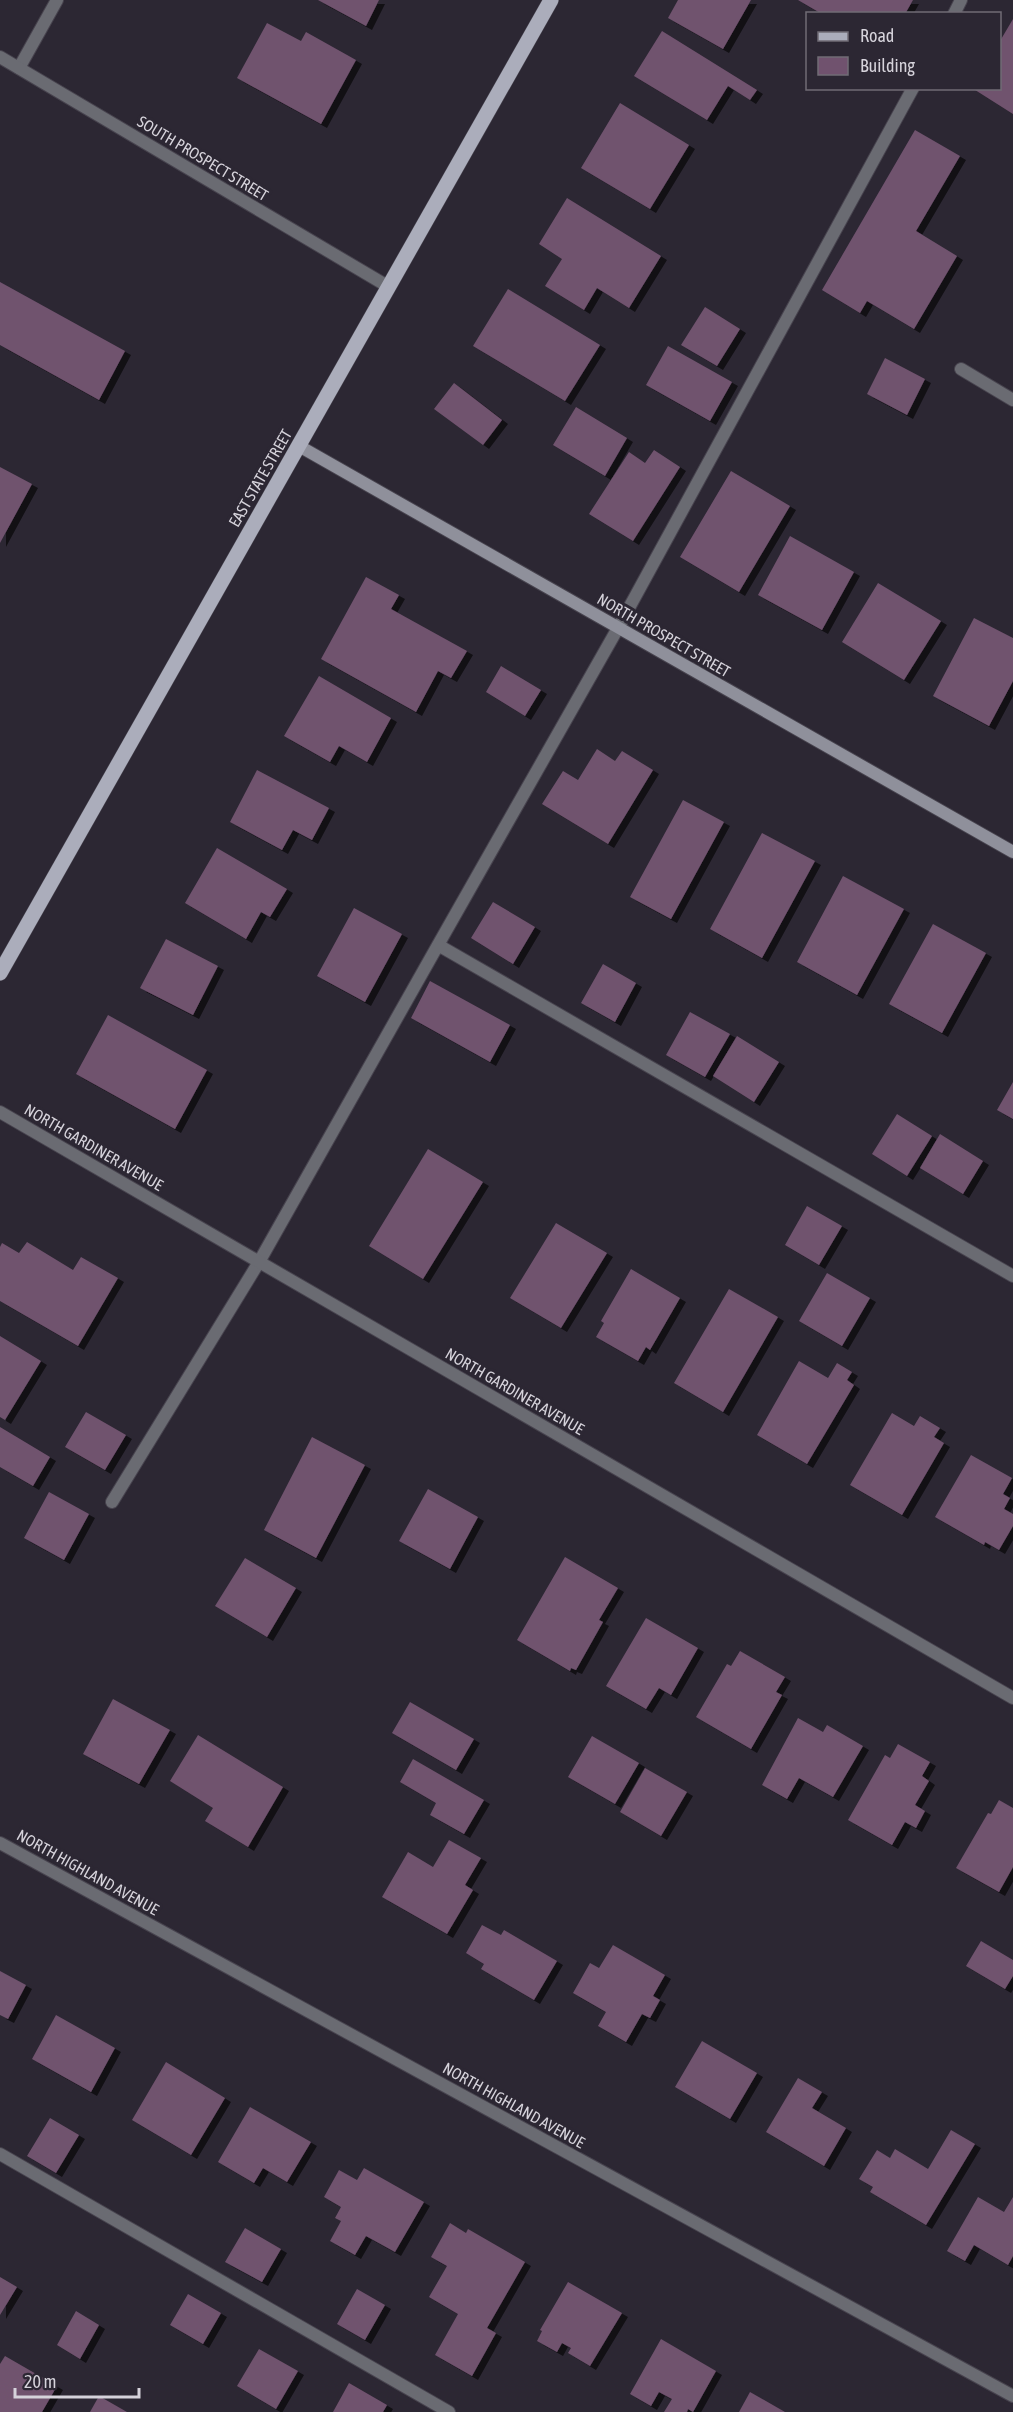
<svg xmlns="http://www.w3.org/2000/svg" width="1013" height="2412" font-family="'Asap Condensed',sans-serif">
	<defs>
		<filter id="shadow"><feDropShadow dx="6" dy="4" stdDeviation="0" flood-color="#0009"/></filter>
	</defs>
	<rect width="100%" height="100%" fill="#2c2733"/>
	<path fill="#70526e" filter="url(#shadow)" d="M318,0H379L366,26Z
		M678,0H751L723,49L668,18Z
		M798,0H913L905,14H822Z
		M1013,19V114L972,88H1000V41Z
		M267,23L301,41L306,32L356,60L321,124L237,78Z
		M662,31L757,90L750,100L728,86L707,120L634,76Z
		M620,103L689,145L650,209L581,168Z
		M915,130L960,156L916,231L957,256L914,329L867,301L860,313L822,290Z
		M567,198L661,256L629,308L597,288L584,310L545,286L562,259L539,244Z
		M0,282L125,351L99,400L0,345Z
		M508,289L600,345L565,401L473,346Z
		M705,307L740,329L717,366L681,345Z
		M668,346L732,382L710,421L646,385Z
		M885,358L925,379L907,415L867,394Z
		M454,383L502,420L483,445L434,409Z
		M576,407L627,438L605,476L553,445Z
		M654,450L680,467L633,541L589,514L629,452L645,463Z
		M0,467L32,484L0,543Z
		M731,471L790,506L739,592L680,557Z
		M790,536L854,572L822,630L758,595Z
		M366,577L399,595L391,609L467,651L451,678L438,671L416,712L321,659Z
		M878,583L941,621L904,680L842,642Z
		M974,618L1013,638V681L989,726L933,696Z
		M501,666L541,690L525,716L486,692Z
		M319,676L391,718L367,762L339,746L330,762L284,736Z
		M597,749L615,761L622,751L653,770L608,844L542,804L563,771L578,780Z
		M257,770L329,808L312,840L293,830L282,850L230,822Z
		M683,800L724,822L671,919L630,897Z
		M762,833L815,861L762,958L710,929Z
		M217,848L287,889L270,917L261,912L246,939L185,903Z
		M843,876L904,909L857,995L797,962Z
		M493,902L535,927L513,964L471,938Z
		M354,908L402,934L365,1002L317,976Z
		M933,924L986,953L942,1033L889,1004Z
		M166,939L218,966L193,1015L140,988Z
		M603,964L636,983L615,1022L581,1003Z
		M430,981L510,1025L490,1062L411,1018Z
		M690,1012L730,1034L705,1077L666,1055Z
		M108,1015L207,1070L175,1129L76,1074Z
		M737,1036L779,1062L754,1102L713,1076Z
		M1013,1082V1119L997,1110Z
		M897,1114L932,1136L907,1176L872,1154Z
		M940,1134L983,1161L963,1194L920,1168Z
		M428,1149L483,1182L423,1279L369,1246Z
		M807,1206L842,1226L819,1265L785,1245Z
		M556,1223L607,1253L561,1328L510,1298Z
		M27,1242L73,1270L81,1257L118,1278L78,1346L0,1301V1247L2,1243L19,1253Z
		M631,1269L680,1298L650,1350L646,1347L638,1361L596,1337L604,1323L601,1321Z
		M827,1273L870,1298L842,1346L799,1321Z
		M729,1289L778,1317L723,1412L674,1383Z
		M0,1336L41,1361L5,1420L0,1417Z
		M799,1361L828,1378L837,1363L852,1372L847,1380L854,1385L807,1464L757,1435Z
		M86,1412L126,1435L105,1470L65,1447Z
		M892,1413L914,1426L920,1416L940,1428L934,1437L944,1443L902,1515L850,1485Z
		M0,1427L50,1457L33,1486L0,1467Z
		M312,1437L365,1465L316,1558L264,1530Z
		M971,1455L1012,1478L1003,1494L1010,1498L1004,1509L1013,1514V1526L999,1550L985,1542L984,1545L935,1517Z
		M428,1489L478,1517L450,1569L399,1541Z
		M49,1492L89,1514L64,1560L24,1538Z
		M565,1557L618,1588L599,1620L603,1622L576,1670L571,1668L570,1671L517,1640Z
		M245,1558L296,1588L267,1637L215,1606Z
		M646,1618L698,1648L671,1695L659,1688L646,1709L606,1686Z
		M740,1651L785,1677L776,1692L782,1695L751,1749L696,1717L727,1664L731,1666Z
		M113,1699L170,1730L139,1784L83,1754Z
		M410,1702L474,1739L456,1770L392,1733Z
		M798,1718L823,1732L827,1725L863,1746L833,1797L799,1778L787,1799L762,1785Z
		M198,1735L283,1787L248,1847L205,1821L213,1808L170,1781Z
		M592,1736L639,1763L615,1804L568,1777Z
		M898,1744L930,1762L922,1776L929,1781L915,1805L925,1811L916,1828L905,1822L892,1845L848,1820L885,1755L890,1758Z
		M413,1759L484,1800L464,1834L430,1815L436,1803L400,1782Z
		M645,1768L687,1792L661,1836L620,1812Z
		M999,1800L1013,1808V1867L999,1892L956,1868L988,1813L991,1814Z
		M449,1840L481,1858L465,1885L473,1890L447,1934L382,1897L408,1852L433,1867Z
		M482,1925L501,1935L504,1930L557,1961L534,2000L481,1969L484,1964L466,1953Z
		M981,1941L1013,1960V1976L1005,1989L966,1966Z
		M613,1945L665,1975L653,1996L660,2000L650,2018L642,2014L626,2042L598,2026L606,2012L573,1993L590,1963L599,1968Z
		M0,1971L26,1985L8,2019L0,2015Z
		M56,2015L115,2048L91,2092L32,2059Z
		M702,2041L757,2073L730,2119L675,2087Z
		M166,2062L225,2098L191,2155L132,2120Z
		M798,2078L822,2092L812,2108L846,2128L824,2166L766,2132Z
		M250,2107L311,2142L287,2182L263,2168L254,2183L218,2162Z
		M50,2118L79,2135L56,2173L27,2156Z
		M951,2130L975,2144L926,2225L870,2192L873,2187L859,2179L877,2150L890,2158L895,2149L928,2169Z
		M364,2168L424,2202L395,2252L366,2236L355,2255L330,2241L341,2221L335,2218L341,2207L324,2197L339,2170L357,2180Z
		M978,2197L1004,2212L1013,2197V2256L1008,2265L974,2245L965,2261L947,2251Z
		M450,2223L466,2233L468,2229L525,2262L487,2328L496,2333L472,2376L435,2355L458,2314L429,2297L447,2266L431,2257Z
		M245,2228L281,2249L262,2282L225,2262Z
		M0,2277L17,2287L0,2315Z
		M568,2282L622,2313L590,2366L568,2353L571,2348L562,2343L557,2352L537,2341L542,2331L540,2330Z
		M357,2289L385,2305L365,2340L337,2324Z
		M188,2294L221,2313L203,2344L170,2325Z
		M76,2311L99,2325L80,2359L57,2345Z
		M661,2339L716,2371L693,2412L688,2409L687,2412H664L672,2399L659,2392L651,2406L630,2394Z
		M259,2349L298,2371L276,2409L237,2386Z
		M5,2356L57,2386L42,2412H0V2364Z
		M349,2383L387,2405L383,2412H333Z
		M750,2392L785,2412H739Z
		M99,2396L127,2412H90Z"/>
	<g fill="none" stroke-linecap="round" stroke-linejoin="round">
		<g stroke="#47434e" stroke-width="14">
			<path id="lane" d="M954,14L961,0
				M19,68L57,0
				M961,369L1013,400
				M438,945L618,628L913,88
				M112,1502L259,1262L438,945L1013,1276
				M0,2154L449,2412"/>
		</g>
		<g stroke="#47434e" stroke-width="14">
			<path id="street" d="M0,57L389,287
				M0,1112L1013,1698
				M0,1843L1013,2396"/>
		</g>
		<g stroke="#47434e" stroke-width="14">
			<path id="secondary" d="M299,446L1013,852"/>
		</g>
		<g stroke="#47434e" stroke-width="16">
			<path id="primary" d="M0,973L551,0"/>
		</g>
		<use href="#lane" stroke="#6a6b72" stroke-width="12"/>
		<use href="#street" stroke="#6a6b72" stroke-width="12"/>
		<use href="#secondary" stroke="#8f909b" stroke-width="12"/>
		<use href="#primary" stroke="#abadbb" stroke-width="15"/>
	</g>
	<g text-anchor="middle" dominant-baseline="central" stroke-width="6" stroke-linejoin="round" paint-order="stroke">
		<g font-size="16" fill="#d6d3db" stroke="#2c2733">
			<text transform="translate(203 158) rotate(31)">SOUTH PROSPECT STREET</text>
			<text transform="translate(260 478) rotate(-60)">EAST STATE STREET</text>
			<text transform="translate(664 635) rotate(30)">NORTH PROSPECT STREET</text>
			<text transform="translate(94 1147) rotate(30)">NORTH GARDINER AVENUE</text>
			<text transform="translate(515 1391) rotate(30)">NORTH GARDINER AVENUE</text>
			<text transform="translate(88 1872) rotate(29)">NORTH HIGHLAND AVENUE</text>
			<text transform="translate(514 2105) rotate(29)">NORTH HIGHLAND AVENUE</text>
		</g>
	</g>
	<rect x="806" y="12" width="195" height="78" fill="#2c2733" stroke="#706c76" stroke-width="1.5"/>
	<rect x="818" y="32" width="30" height="9" fill="#abadbb" stroke="#706c76" stroke-width="1.5"/>
	<text x="860" y="42" font-size="18" fill="#d6d3db">Road</text>
	<rect x="818" y="57" width="30" height="18" fill="#70526e" stroke="#706c76" stroke-width="1.5"/>
	<text x="860" y="72" font-size="18" fill="#d6d3db">Building</text>
	<path d="M15 2388v9h124v-9" fill="none" stroke="#d6d3db" stroke-width="3"/>
	<text x="24" y="2388" font-size="18" fill="#d6d3db" stroke="#2c2733" stroke-width="4.5" paint-order="stroke">20 m</text>
</svg>
